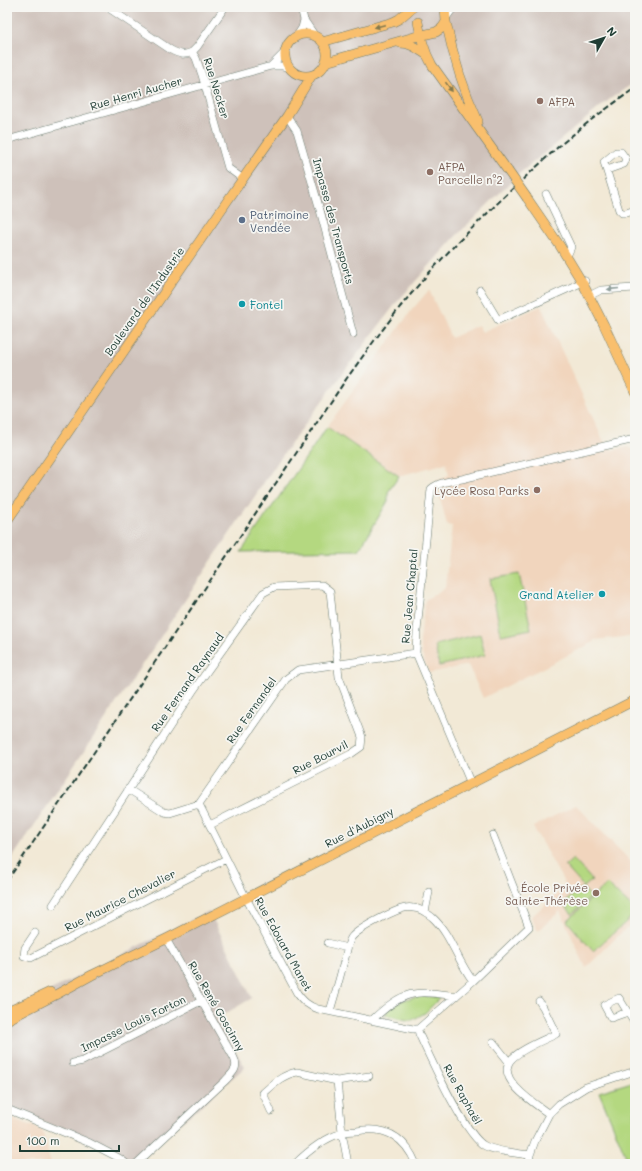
<svg xmlns="http://www.w3.org/2000/svg" width="642" height="1171" font-family="Mali,sans-serif">
	<rect width="100%" height="100%" fill="#f6f6f2"/>
	<filter id="ink" filterUnits="userSpaceOnUse"><feTurbulence type="fractalNoise" baseFrequency=".025" numOctaves="2"/><feDisplacementMap in="SourceGraphic" scale="8" xChannelSelector="R" yChannelSelector="G"/><feConvolveMatrix kernelMatrix="1 2 1 2 8 2 1 2 1" color-interpolation-filters="sRGB"/></filter>
	<filter id="wash" filterUnits="userSpaceOnUse"><feTurbulence type="fractalNoise" baseFrequency=".012" numOctaves="4" result="noise"/><feDisplacementMap in="SourceGraphic" scale="16" xChannelSelector="R" yChannelSelector="G"/><feGaussianBlur stdDeviation="0.9" result="paint"/><feColorMatrix in="noise" values="0 0 0 0 0 0 0 0 0 0 0 0 0 0 0 0 0 1.4 0 .05"/><feComposite in="paint" operator="in"/></filter>
	<g filter="url(#wash)">
		<rect width="100%" height="100%" fill="#f2e9d6"/>
		<path fill="#f1d5bd" d="M429,290L451,338L478,325L482,332L541,306L603,440L612,450L628,447L632,449H634L635,452V636L593,640L594,642L483,698L468,665L429,673L422,655L420,642L425,600L445,588L452,526L447,525L436,482L449,475L446,463L399,476L327,427L411,311Z
			M576,805L635,866V922L623,931L586,968L560,911L538,931L531,917L566,886L533,827Z
			M7,1116L42,1130L51,1164H7Z"/>
		<path fill="#cec1ba" d="M7,7H635V82L610,99L520,173L456,236L397,302L339,378L279,460L7,866Z
			M209,911L252,998L216,1019L245,1067L142,1157L137,1163L7,1107V1012Z"/>
		<path fill="#b4d880" stroke="#6a8a5a" d="M327,427L399,476L388,492V501L359,550L241,552Z
			M519,574L531,629L501,635L490,579Z
			M480,634L485,655L439,666L435,645Z
			M573,859L592,880L584,887L565,866Z
			M607,884L635,910V914L593,951L567,921Z
			M582,887L591,897L572,914L563,904Z
			M421,996L439,997V999L425,1013L412,1020H407L385,1015C390,1002 408,998 421,996Z
			M635,1081V1164H629L599,1092Z"/>
	</g>
	<g filter="url(#ink)">
		<g fill="none" stroke-linecap="round" stroke-linejoin="round">
			<g stroke="#69796d" stroke-width="8">
				<path id="minor" d="M107,7L171,50C179,54 184,56 192,52
					M225,7L197,47L192,52L196,58L202,75L228,168L243,179
					M301,7L304,20L315,36
					M446,18L454,7
					M296,37L302,28L304,20
					M271,66L285,52
					M287,116L297,131L320,210L353,334
					M7,140L271,66H282L289,68
					M607,170L624,164L626,159L621,152H616L604,162L619,210L622,213H626L635,210
					M546,194L571,247L568,254
					M480,290L498,320L585,281
					M589,296L601,290L635,288
					M471,784L416,653L417,631L431,489C440,481 454,481 466,478L635,439
					M128,789L164,812L170,813L199,804L246,898L297,993C303,1001 308,1006 318,1009L413,1029H418L473,981L529,927L493,835
					M199,804L286,679L298,670L416,653
					M53,905L193,691L263,593L274,587L322,585L330,591L339,677L362,737L361,747L351,754L210,825
					M425,912L429,892
					M35,933L25,948L24,956L31,958L226,859
					M328,943L347,948
					M539,1001L543,1007L556,1034C544,1040 518,1050 510,1061C496,1080 537,1105 549,1114
					M330,1011C335,994 340,978 344,961C347,953 347,945 351,938C357,929 390,913 401,909C404,908 410,907 413,908C419,908 427,913 432,917C451,934 457,961 473,981
					M628,1012L611,1018L604,1005L619,998L635,1024
					M372,1020C404,990 414,990 456,996
					M418,1029L419,1034C430,1057 465,1136 485,1146C497,1152 517,1153 530,1155
					M493,1042L509,1062
					M73,1063L83,1061L201,1001
					M337,1081L369,1076
					M7,1109L90,1143L119,1158L127,1164
					M271,1111L263,1093C274,1083 282,1075 297,1072L337,1081L342,1132L348,1164
					M136,1164L225,1081C232,1073 239,1069 234,1058L166,939
					M295,1164C307,1152 325,1138 342,1133C346,1131 352,1131 357,1131C386,1126 405,1137 416,1164
					M529,1164L530,1155L535,1141L549,1114L559,1104L586,1087L635,1071"/>
			</g>
			<g stroke="#69796d" stroke-width="10">
				<path id="major" d="M418,22C421,37 424,51 432,65L508,171
					M446,22C453,56 463,89 478,121
					M285 55a21 21 0 1 1 42 0a21 21 0 1 1-42 0Z
					M322,42L393,22L399,19L413,7
					M400,43C411,43 418,49 427,55
					M326,62L414,37L436,32L442,28L446,22L445,7
					M527,198L560,246L582,282L604,325L635,392
					M7,521L230,197L287,116L312,75
					M7,1012L50,992
					M7,1020L59,993L92,975L166,939L635,700"/>
			</g>
			<use href="#minor" stroke="#fff" stroke-width="7"/>
			<use href="#major" stroke="#f9bf6d" stroke-width="9"/>
			<path stroke="#1f3d34" stroke-width="2" stroke-dasharray="6 3" stroke-linecap="butt" d="M7,881L347,378L374,341L400,307L427,275L453,247L507,194L558,147L591,120L635,88"/>
			<g stroke="#69796d" stroke-width="10" stroke-linecap="butt">
				<path id="major-bridge" d="M508,171L527,198"/>
			</g>
			<use href="#major-bridge" stroke="#f9bf6d" stroke-width="9"/>
		</g>
		<defs><path id="oneway-solid" d="M-6-.8H1V-3.2L6.5 0L1 3.2V.8H-6Z"/></defs>
		<g fill="#81784e">
			<use href="#oneway-solid" transform="translate(380 26) rotate(165)"/>
			<use href="#oneway-solid" transform="translate(449 87) rotate(54)"/>
		</g>
		<use fill="#8f9e9a" href="#oneway-solid" transform="translate(613 289) rotate(175)"/>
	</g>
	<g fill="#8d6e63" stroke="#f6f6f2" stroke-width="1.5">
		<circle cx="540" cy="101" r="4"/>
		<circle cx="430" cy="172" r="4"/>
		<circle cx="537" cy="490" r="4"/>
		<circle cx="596" cy="893" r="4"/>
	</g>
	<circle fill="#5c6f8a" stroke="#f6f6f2" stroke-width="1.5" cx="242" cy="220" r="4"/>
	<g fill="#0f9aa8" stroke="#f6f6f2" stroke-width="1.5">
		<circle cx="242" cy="304" r="4"/>
		<circle cx="602" cy="594" r="4"/>
	</g>
	<g text-anchor="middle" dominant-baseline="central" stroke-width="3.5" stroke-linejoin="round" paint-order="stroke">
		<g font-size="11" fill="#1f3d34" stroke="#f6f6f2">
			<text transform="translate(217 88) rotate(73)">Rue Necker</text>
			<text transform="translate(136 93) rotate(-16)">Rue Henri Aucher</text>
			<text transform="translate(334 221) rotate(75)">Impasse des Transports</text>
			<text transform="translate(144 301) rotate(-55)">Boulevard de l'Industrie</text>
			<text transform="translate(409 596) rotate(-85)">Rue Jean Chaptal</text>
			<text transform="translate(187 682) rotate(-55)">Rue Fernand Raynaud</text>
			<text transform="translate(251 710) rotate(-55)">Rue Fernandel</text>
			<text transform="translate(320 757) rotate(-27)">Rue Bourvil</text>
			<text transform="translate(359 827) rotate(-27)">Rue d'Aubigny</text>
			<text transform="translate(120 900) rotate(-27)">Rue Maurice Chevalier</text>
			<text transform="translate(284 944) rotate(61)">Rue Edouard Manet</text>
			<text transform="translate(217 1006) rotate(60)">Rue René Goscinny</text>
			<text transform="translate(133 1023) rotate(-26)">Impasse Louis Forton</text>
			<text transform="translate(463 1094) rotate(61)">Rue Raphaël</text>
		</g>
		<g font-size="11" fill="#785e54" stroke="#f6f6f2" text-anchor="start">
			<text x="548" y="101">AFPA</text>
			<text x="438" y="166">AFPA<tspan x="438" dy="13">Parcelle n°2</tspan></text>
			<text x="529" y="490" text-anchor="end">Lycée Rosa Parks</text>
			<text x="588" y="887" text-anchor="end">École Privée<tspan x="588" dy="13">Sainte-Thérèse</tspan></text>
		</g>
		<g font-size="11" fill="#4e5e75" stroke="#f6f6f2" text-anchor="start">
			<text x="250" y="214">Patrimoine<tspan x="250" dy="13">Vendée</tspan></text>
		</g>
		<g font-size="11" fill="#0d838f" stroke="#f6f6f2" text-anchor="start">
			<text x="250" y="304">Fontel</text>
			<text x="594" y="594" text-anchor="end">Grand Atelier</text>
		</g>
	</g>
	<rect width="642" height="1171" fill="none" stroke="#f6f6f2" stroke-width="24"/>
	<g transform="translate(604 38) rotate(51)" stroke="#f6f6f2" stroke-width="3" paint-order="stroke">
	<path d="M0-3L7 15L0 10L-7 15Z" fill="#1f3d34"/>
	<text y="-6" font-size="11" font-weight="bold" text-anchor="middle" fill="#1f3d34">N</text>
	</g>
	<path d="M20 1145v6h99v-6" fill="none" stroke="#1f3d34" stroke-width="2"/>
	<text x="26" y="1145" font-size="12" fill="#1f3d34" stroke="#f6f6f2" stroke-width="3" paint-order="stroke">100 m</text>
</svg>
